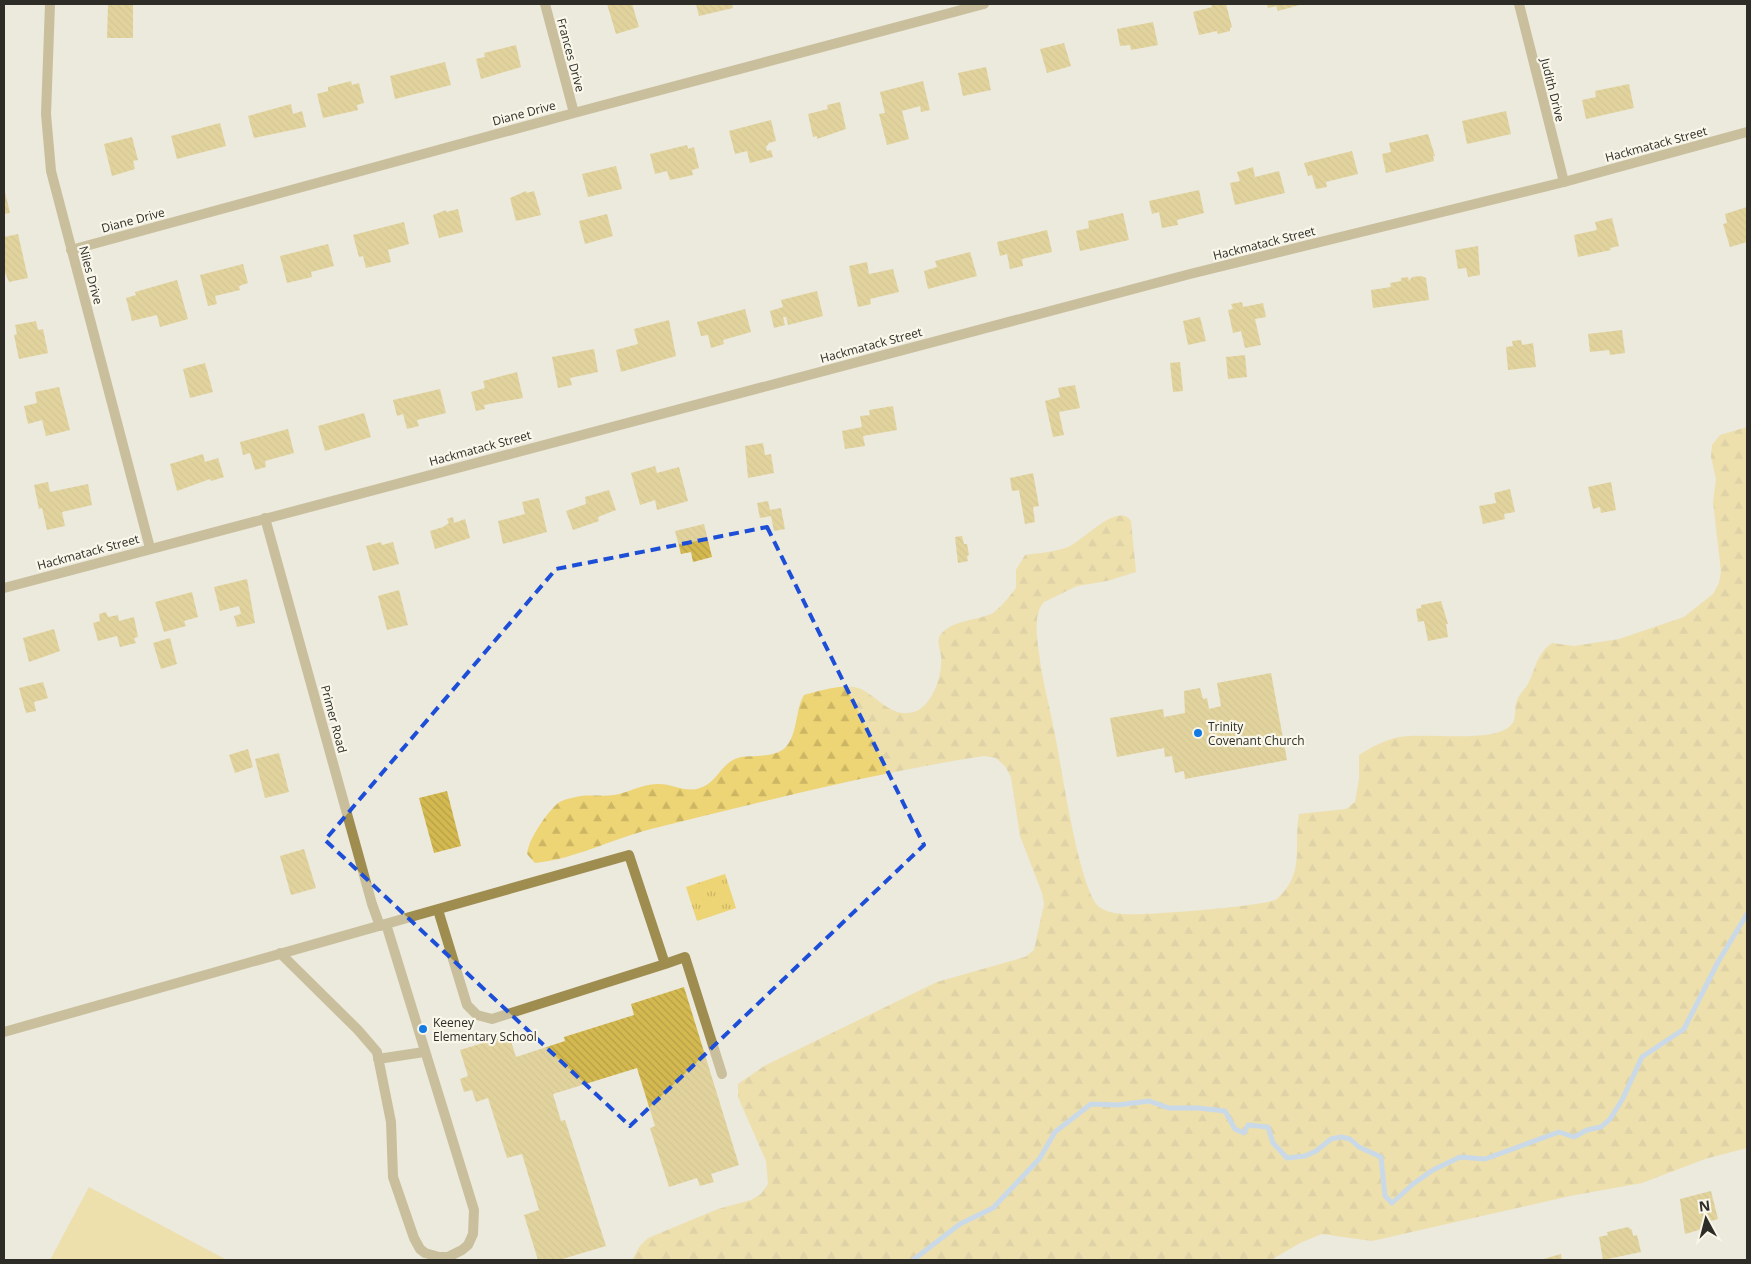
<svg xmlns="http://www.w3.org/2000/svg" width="1751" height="1264" font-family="'Open Sans',sans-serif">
	<defs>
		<pattern id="forest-firs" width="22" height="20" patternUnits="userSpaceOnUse" patternTransform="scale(1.25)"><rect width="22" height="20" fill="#edd474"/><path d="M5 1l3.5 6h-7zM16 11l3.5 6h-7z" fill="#ccb664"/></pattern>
		<pattern id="park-tufts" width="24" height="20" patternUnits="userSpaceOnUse" patternTransform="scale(1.25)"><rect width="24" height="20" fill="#edd474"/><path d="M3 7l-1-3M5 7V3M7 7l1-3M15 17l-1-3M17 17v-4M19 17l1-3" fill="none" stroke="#ccb664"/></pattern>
		<pattern id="building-back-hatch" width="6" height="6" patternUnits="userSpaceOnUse" patternTransform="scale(1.25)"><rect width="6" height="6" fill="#d4b950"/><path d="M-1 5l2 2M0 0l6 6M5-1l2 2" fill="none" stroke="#b69f46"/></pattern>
	</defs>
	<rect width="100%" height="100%" fill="#ece9dd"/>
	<path fill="#edd474" d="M89,1187L227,1260H50Z"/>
	<path fill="url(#forest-firs)" d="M1747,427V1148L1705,1159L1642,1183L1570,1196L1372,1241L1322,1234L1300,1243L1271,1260H632L640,1246L648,1238L718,1209L751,1200L761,1194L768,1184L766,1161L738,1097V1084L766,1065L937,982L1025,957L1034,950L1044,904L1042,893L1020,836L1011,777L1005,766L996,758L984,756C872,773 761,802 651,829C612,839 575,859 535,863L527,854C529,838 546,814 558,803C562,800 571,798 576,797C588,794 602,797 614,795C628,793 644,783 659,784C673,784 685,793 700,788C719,782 720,762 741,757C754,755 774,758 785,748C798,735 795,710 804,695C819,691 846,682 861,689C879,698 891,718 914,712C933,706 943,674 941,656C940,648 935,639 943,632C957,619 977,621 993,613C999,609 1011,595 1016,588V570L1025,555C1039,553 1055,552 1068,547C1083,541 1118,501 1131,521L1136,572L1107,581L1077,586L1044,602C1033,613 1037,639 1039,653C1042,680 1050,708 1055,735C1062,769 1078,884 1098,906C1103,911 1116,914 1123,914C1140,916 1268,906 1277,899C1306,872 1293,847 1299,814L1346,809L1355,802L1359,779V755C1372,747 1384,740 1400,737C1426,732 1494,744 1511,725C1517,719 1514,711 1516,704C1517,697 1524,690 1528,684C1536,668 1536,655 1552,643L1574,646L1619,639L1684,617L1713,594L1719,583L1721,571L1713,502L1716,479L1711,457L1712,445L1720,435Z"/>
	<path fill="url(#park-tufts)" d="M725,874L736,908L697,921L686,887Z"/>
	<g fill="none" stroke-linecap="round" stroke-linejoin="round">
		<path stroke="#a1c6f4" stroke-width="5" d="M913,1260L960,1224L993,1208L1040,1158L1055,1132L1091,1104L1118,1105L1149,1101L1169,1108H1198L1225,1111L1235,1129L1244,1133L1248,1125L1268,1127L1273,1143L1287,1158L1305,1156L1316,1151L1331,1139L1341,1137L1350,1139L1359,1147L1381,1157L1385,1196L1392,1203L1413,1184L1433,1170L1460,1157L1485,1159L1559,1132L1574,1137L1587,1130L1601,1127L1610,1119L1622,1100L1642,1057L1684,1029L1718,962L1747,914"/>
	</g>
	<path fill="url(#building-back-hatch)" d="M108,4H133V38H107Z
		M607,4H632L639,27L616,34Z
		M696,4H732L733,8L699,16Z
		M1211,4H1226L1232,27L1230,28V31L1218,34L1217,31L1199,35L1193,12L1212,7Z
		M1267,4H1303L1278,11L1276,6L1268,8Z
		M1153,22L1158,45L1131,50L1130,45L1120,46L1117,29Z
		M1064,43L1071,66L1047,73L1040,49Z
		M516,45L521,67L481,79L476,59L485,57L484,53Z
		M445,62L451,85L395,99L390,76Z
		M986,67L991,90L963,96L958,73Z
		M351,81L352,85L359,83L364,103L357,105L358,110L323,118L317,94L328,91V87Z
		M923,81L930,110L921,112L920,106L902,111L909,139L887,145L879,114L885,113L880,92Z
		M1629,84L1634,108L1586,119L1582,100L1596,97L1595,91Z
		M840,102L846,129L817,139V136L813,137L808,114L828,109L827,105Z
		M291,104L293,114L302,111L306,127L254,138L248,116Z
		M1506,111L1511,134L1467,144L1462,121Z
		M771,120L776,141L769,143L766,147L767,151L771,150L773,157L750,163L747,151L735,154L729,131Z
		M220,123L226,146L177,159L171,136Z
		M1428,134L1435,156H1433L1434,161L1386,173L1382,154L1391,152L1389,143Z
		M132,137L138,160L133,161L135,169L112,176L104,144Z
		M687,145L688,149L694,147L699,168L692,170L693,175L670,180L667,171L655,174L650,154Z
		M1352,151L1358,174L1326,182L1327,187L1316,189L1312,175L1308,176L1304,163Z
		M616,166L622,189L588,197L582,174Z
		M1253,167L1255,177L1279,171L1285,193L1235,205L1230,183L1240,181L1237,172Z
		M4,188L10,213L4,214Z
		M1199,190L1204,213L1177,220L1178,225L1162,228L1159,212L1152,214L1149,201Z
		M526,191L527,193L534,191L541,215L516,221L510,198Z
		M1747,207V242L1730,247L1723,224L1727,223L1725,214Z
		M458,209L463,232L439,238L433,215L446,210V212Z
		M1123,213L1129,240L1080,251L1076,231L1089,228L1088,221Z
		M607,214L613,236L585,244L579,221Z
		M1612,218L1619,246L1610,248L1611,250L1578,257L1574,235L1597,230L1595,222Z
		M404,222L409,244L388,250L391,262L366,268L363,256L359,257L353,235Z
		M1047,230L1052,252L1022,259L1023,266L1010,269L1007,254L1000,256L997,242Z
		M18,234L28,278L9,282L4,270V237Z
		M328,244L334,266L311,272L312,277L287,283L280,256Z
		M1478,246L1480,275L1468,277L1466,268L1458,269L1455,250Z
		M970,252L977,276L928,289L924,271L937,267L935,261Z
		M867,262L869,274L893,269L899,292L870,299L871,304L858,307L849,266Z
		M243,264L248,283L239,286L240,290L215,296L217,304L208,306L200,275Z
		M1421,276L1426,278L1429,300L1373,308L1371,290L1391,287L1390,283L1401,281V278L1408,277L1409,281L1412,277Z
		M177,280L188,319L160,327L157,315L132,321L126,298L136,295L135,292Z
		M817,291L823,316L788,325L786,317H783L785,325L774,328L770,311L783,307L781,300Z
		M1242,302L1243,307L1263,303L1266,317L1255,319L1261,345L1245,348L1241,331L1233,333L1228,310L1233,309L1231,304Z
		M745,309L751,332L723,340L724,344L711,348L708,335L701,336L697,322Z
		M1200,317L1206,341L1188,345L1183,321Z
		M669,320L676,356L621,372L616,350L638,344L634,329Z
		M36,321L38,330L43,329L48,353L19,359L14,335L17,334L15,325Z
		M1622,330L1625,353L1610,355L1609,350L1590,352L1588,334Z
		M1521,340L1522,345L1533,343L1536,367L1508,370L1506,347L1513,346L1512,341Z
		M594,349L598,372L570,378L572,385L558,388L552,357Z
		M1245,355L1247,377L1228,379L1226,357Z
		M1180,362L1183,391L1173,392L1170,363Z
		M205,363L213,392L190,398L183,369Z
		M517,372L523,398L484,405L485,409L476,411L471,392L485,388L483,381Z
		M1075,385L1080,408L1059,412L1064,435L1053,437L1045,401L1060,397L1058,388Z
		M59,387L70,430L46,436L42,420L28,424L24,406L37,403L35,392Z
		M440,389L446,413L417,420L419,426L407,429L403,414L397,416L393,400Z
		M893,406L897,430L863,436L865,446L845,449L842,431L862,427L860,416L870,415L869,410Z
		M364,413L371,437L325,451L318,426Z
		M288,429L294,453L265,461L266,467L255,470L250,453L243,455L240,442Z
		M763,443L765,455L771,454L774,473L748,478L745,446Z
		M203,454L205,462L218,458L224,477L211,481L210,479L177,491L170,464Z
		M655,466L657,473L679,467L688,501L657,510L655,500L640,505L631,473Z
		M1033,473L1039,506L1033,507L1035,522L1025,524L1019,490L1012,491L1010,478Z
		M48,482L50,492L88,484L92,505L62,512L65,526L47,530L42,508L39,509L34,485Z
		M1611,482L1616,510L1601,513L1600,507L1593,509L1588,487Z
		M1510,489L1515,512L1504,514L1505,519L1483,524L1479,506L1496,503L1494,493Z
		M609,490L616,510L598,517L599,521L573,530L566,511L586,504L585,497Z
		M539,498L547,532L503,544L498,521L525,514L522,502Z
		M768,501L770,510L781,508L785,529L774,531L771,516L760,518L757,503Z
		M453,517L454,523L465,519L470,538L435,549L430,531L443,527L449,523L447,519Z
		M704,524L712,557L693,562L691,552L681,554L675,531Z
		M962,536L964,544H967L969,555L967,556L968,561L958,563L955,537Z
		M381,542L382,545L393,542L399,564L373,571L366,546Z
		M247,579L255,623L237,627L234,616L241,614L239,606L220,611L214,587Z
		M399,590L408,625L387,630L378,596Z
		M192,592L198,617L184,621L186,626L164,632L155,602Z
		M1441,601L1448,624H1446L1448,637L1428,641L1424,621L1418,622L1416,609L1421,608V605Z
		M106,612L108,617L118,615L119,621L134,617L138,637L134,638L136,643L120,647L117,636L98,641L93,623L100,621L99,614Z
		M54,629L60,651L29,662L23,638Z
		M170,638L177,664L161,669L153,643Z
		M1271,673L1287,760L1185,779L1184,771L1175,773L1172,756L1165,757L1164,748L1117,757L1110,718L1163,709L1164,717L1185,713L1184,691L1200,688L1203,699L1207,698L1209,709L1221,706L1217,683Z
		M43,682L48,698L34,702L36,711L26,713L19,688Z
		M248,749L253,767L235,773L229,755Z
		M279,753L289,792L265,798L255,759Z
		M447,791L461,846L434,853L419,798Z
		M304,849L316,888L291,895L280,856Z
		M684,987L739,1165L711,1174L714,1182L700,1186L697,1178L669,1187L650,1128L655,1126L637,1068L553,1094L561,1121L565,1120L606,1246L559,1260H538L524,1215L539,1210L522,1154L507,1158L488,1098L476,1102L472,1090L464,1092L460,1079L468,1076L460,1050L509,1035L516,1057L565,1041L564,1037L634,1015L631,1004Z
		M1711,1191L1718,1219L1701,1224L1702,1229L1685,1234L1680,1199Z
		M1628,1227L1632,1230L1633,1236L1637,1235L1641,1252L1603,1260L1599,1237L1608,1235L1607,1232Z
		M1561,1254L1562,1260H1540Z"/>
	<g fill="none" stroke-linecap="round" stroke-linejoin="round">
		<path stroke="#9e8d4f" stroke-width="10" d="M280,953L358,1030L377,1052L391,1122L393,1177L414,1238L420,1249L425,1253L439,1257H448L462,1250L468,1245L473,1234L474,1210L386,924
			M665,964L685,957L722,1074
			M4,1032L629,855L665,964L492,1019L477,1015L467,1005L438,910
			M378,1059L424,1052"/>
		<path stroke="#9e8d4f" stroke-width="10" d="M50,4L46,114L51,171L150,548
			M545,4L574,113
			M1519,4L1564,182
			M71,250L574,113L984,4
			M265,518L372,904L380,926"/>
		<path stroke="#9e8d4f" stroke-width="10" d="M4,588L1190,274L1564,182L1747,132"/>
	</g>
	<path d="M0 0H1751V1264H0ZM767,527L924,845L630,1126L325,840L556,569Z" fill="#ece9dd" fill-opacity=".55" fill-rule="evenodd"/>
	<path fill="none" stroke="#1d4ed8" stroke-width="4" stroke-dasharray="10 6" stroke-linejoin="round" d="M767,527L924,845L630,1126L325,840L556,569Z"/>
	<g fill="#127ae2" stroke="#f9f6ea" stroke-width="2">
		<circle cx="1198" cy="733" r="5"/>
		<circle cx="423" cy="1029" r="5"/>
	</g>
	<g text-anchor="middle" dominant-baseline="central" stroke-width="4.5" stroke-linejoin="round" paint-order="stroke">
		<g font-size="12" fill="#2d2c27" stroke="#f9f6ea">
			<text transform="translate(571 55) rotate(75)">Frances Drive</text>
			<text transform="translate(1553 90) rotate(76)">Judith Drive</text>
			<text transform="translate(524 113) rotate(-15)">Diane Drive</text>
			<text transform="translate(1656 144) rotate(-15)">Hackmatack Street</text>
			<text transform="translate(133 220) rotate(-15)">Diane Drive</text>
			<text transform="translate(1264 243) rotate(-14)">Hackmatack Street</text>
			<text transform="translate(91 275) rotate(75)">Niles Drive</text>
			<text transform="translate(871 345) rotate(-15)">Hackmatack Street</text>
			<text transform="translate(480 448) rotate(-15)">Hackmatack Street</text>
			<text transform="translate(88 552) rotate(-15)">Hackmatack Street</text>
			<text transform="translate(334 719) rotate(75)">Primer Road</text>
		</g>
		<g font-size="12" fill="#2d2c27" stroke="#f9f6ea" text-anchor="start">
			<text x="1208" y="726">Trinity<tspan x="1208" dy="14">Covenant Church</tspan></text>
			<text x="433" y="1022">Keeney<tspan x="433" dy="14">Elementary School</tspan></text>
		</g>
	</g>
	<rect width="1751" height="1264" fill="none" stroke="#2d2c27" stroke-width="10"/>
	<g transform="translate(1706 1219) rotate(353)" stroke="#f9f6ea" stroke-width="4" paint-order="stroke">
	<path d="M0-4L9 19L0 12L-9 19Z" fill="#2d2c27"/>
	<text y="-8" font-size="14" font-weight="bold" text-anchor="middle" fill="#2d2c27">N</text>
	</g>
</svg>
